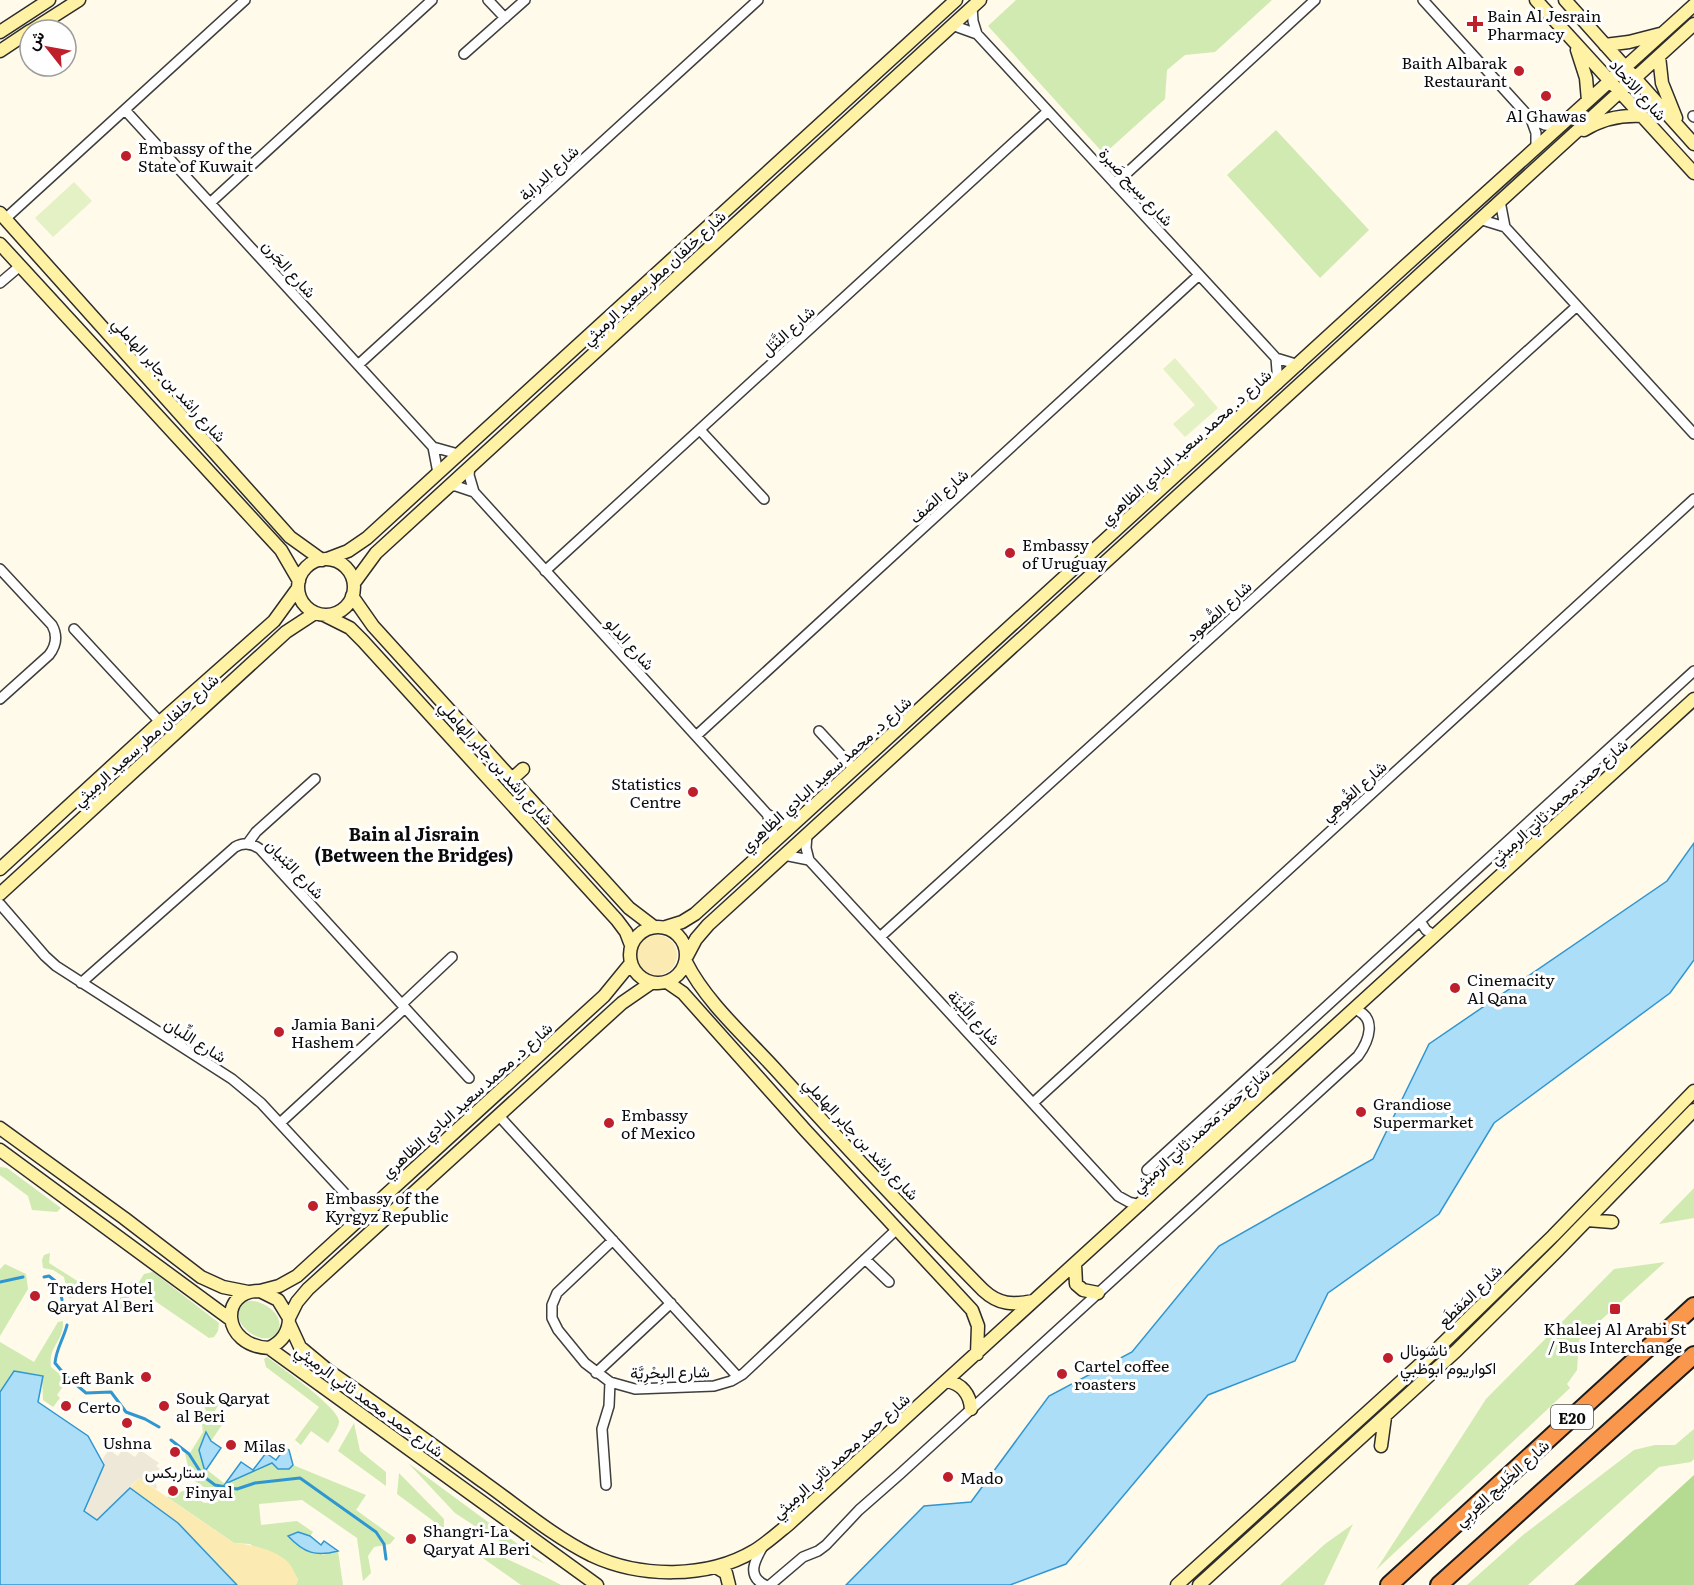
<svg xmlns="http://www.w3.org/2000/svg" width="1694" height="1585" font-family="Literata,Vazirmatn,serif">
	<rect width="100%" height="100%" fill="#fffae9"/>
	<path fill="#d0eab2" d="M1016,0H1272L1215,52L1185,55L1167,70L1165,99L1104,154L988,26Z
		M1276,130L1369,230L1320,278L1227,175Z
		M0,1167L7,1168L61,1208L57,1212L32,1210L28,1196L0,1175Z
		M1694,1188V1218L1659,1224Z
		M50,1253L49,1263L87,1287L82,1295L69,1298L64,1277L53,1270L43,1268L42,1260L44,1255Z
		M1665,1262L1579,1340L1577,1370L1567,1384L1570,1388L1376,1570L1486,1399L1614,1269Z
		M5,1264L26,1274L28,1289L0,1336V1269Z
		M153,1272L219,1323L218,1331L214,1337L209,1338L136,1288L120,1310L114,1306L131,1282L137,1285L144,1274Z
		M246,1301C260,1298 286,1314 278,1331C267,1353 220,1320 246,1301Z
		M63,1321C64,1342 48,1346 51,1367L63,1377L64,1385L57,1395L60,1398L53,1407L43,1400L42,1376L14,1371L0,1392V1342L34,1362L58,1322Z
		M267,1357C279,1366 341,1409 339,1422C338,1429 331,1438 328,1443L311,1431L301,1445L295,1440L319,1407L266,1367L264,1359Z
		M219,1403L215,1411L226,1419L211,1441L221,1448L206,1469L225,1484L272,1463L289,1469L293,1465L366,1495L356,1510L395,1538L390,1544L374,1547L368,1556L371,1573L363,1581L357,1538L302,1500L259,1504L261,1525L297,1521L313,1532L310,1536L298,1532L322,1555L338,1551L343,1585H296L298,1579L250,1544L234,1543L167,1497L186,1490L204,1503L218,1502L217,1496L192,1479L193,1469L188,1466L185,1454L190,1453L203,1432L201,1417L206,1411L204,1405Z
		M354,1423L360,1451L386,1472V1486L338,1451Z
		M1694,1429V1459L1691,1462L1659,1467L1528,1585H1467L1523,1535L1634,1450L1655,1445H1675Z
		M408,1463L545,1564L490,1536L455,1513Z
		M399,1473L444,1519V1529L397,1494Z
		M1353,1524L1324,1585H1280L1325,1544Z
		M482,1546C508,1561 536,1571 561,1585H521L477,1554Z"/>
	<path fill="#b4db91" d="M1694,1475V1585H1574Z"/>
	<path fill="#fceab3" d="M637 955a20 20 0 1 1 40 0a20 20 0 1 1-40 0Z
		M139,1478L234,1543C250,1544 276,1550 288,1562C292,1566 295,1574 298,1579L296,1585H237L178,1523L130,1488Z"/>
	<path fill="#e3f1c4" d="M74,182L92,201L53,237L35,218Z
		M1175,358L1218,408L1185,437L1173,424L1195,405L1163,369Z"/>
	<path fill="#eee8d9" d="M123,1449L135,1457L140,1450L159,1463L156,1466L160,1469L154,1476L157,1488L156,1489L139,1478L97,1520L84,1511L104,1465L103,1458L109,1450L118,1456Z"/>
	<path fill="#acdef8" stroke="#3096d1" stroke-width="1.5" d="M1694,843V960L1670,993L1494,1123L1439,1214L1328,1293L1295,1361L1208,1395L1066,1564L1010,1585H846L924,1506L971,1502L1049,1396L1132,1352L1219,1246L1373,1159L1429,1044L1667,881Z
		M14,1371L43,1376L38,1402L88,1436L104,1465L84,1511L97,1520L130,1488L178,1523L237,1585H0V1392Z
		M206,1432L211,1441L221,1448L206,1470L204,1468L199,1450Z
		M285,1448L289,1450L293,1465L289,1469H278L272,1463L225,1484L241,1462L253,1470L266,1453L276,1460Z
		M298,1532L310,1536L321,1545L324,1541L338,1551C316,1557 304,1553 288,1536Z"/>
	<g fill="none" stroke-linecap="round" stroke-linejoin="round">
		<path stroke="#3096d1" stroke-width="3" d="M44,1277L49,1276L59,1284L62,1300
			M0,1282L23,1277
			M67,1325C64,1338 56,1349 55,1363L65,1375L86,1393L111,1392L126,1412L145,1419L159,1427
			M171,1440L189,1454L203,1476L215,1485L237,1489L255,1483L300,1478L376,1532L384,1544L386,1559"/>
		<g stroke="#3e3e3e" stroke-width="12">
			<path id="street" d="M488,0L505,18
				M1423,0L1531,119L1545,125L1559,127
				M972,7L973,21L977,34
				M952,25L977,34L1276,358L1299,365
				M464,54L525,0
				M125,110L433,447L458,454
				M1693,116L1694,117
				M1531,119L1536,133V148
				M1115,184L1315,0
				M1500,201L1505,227
				M210,203L432,0
				M5,219L245,0
				M1479,219L1505,227L1694,434
				M0,283L20,266
				M1276,358L1278,384
				M358,365L758,0
				M700,430L764,499
				M433,447L438,473
				M470,467L469,475L474,492L767,814L780,821L795,823
				M449,486H456L474,492
				M0,569L52,625C58,636 56,646 49,655L0,699
				M545,571L1048,111
				M74,629L160,722
				M819,731L854,769
				M696,736L1199,275
				M767,814L772,828L774,842
				M807,835L806,848L809,860L1118,1196L1129,1202L1141,1205
				M248,843L256,832L315,779
				M784,855L809,860
				M0,904L45,956L56,966L232,1079L261,1103L364,1214
				M1420,921L1426,930L1435,936
				M880,937L1577,306
				M81,983L235,847C244,842 252,843 260,849L469,1078
				M402,1004L452,957
				M1033,1103L1694,499
				M499,1116L738,1377
				M280,1123L405,1008
				M1190,1131L1196,1140L1205,1146
				M1147,1170L1694,671
				M613,1240L557,1293L552,1305V1318L558,1330L585,1363L610,1382L635,1389L714,1386L731,1381L743,1374L897,1229
				M865,1259L889,1282
				M596,1373L671,1303
				M606,1485L602,1429L609,1406L610,1382
				M763,1546C755,1560 746,1576 765,1585
				M770,1585L803,1557L818,1551L826,1545L859,1510L900,1474L1358,1056C1369,1041 1378,1017 1354,1009"/>
		</g>
		<g stroke="#2d2d2d" stroke-width="15">
			<path id="secondary" d="M1536,0L1694,173
				M1565,0L1694,144
				M32,30L79,0
				M0,32L49,0
				M1605,45L1629,42L1660,34
				M1577,50L1586,78L1588,101
				M0,51L30,31
				M1659,56L1662,83L1676,118
				M1584,130C1602,119 1622,115 1642,116
				M0,213L290,537L322,560
				M0,244L281,550L299,581
				M327,559L348,551L367,538L956,0
				M298 587a28 28 0 1 1 56 0a28 28 0 1 1-56 0Z
				M354,583L376,553L980,0
				M352,596L373,626L629,908L654,927
				M324,615L350,628L363,641L617,920L626,932L631,945
				M512,779L523,769
				M0,869L160,722L274,621L298,588
				M0,894L286,632L315,613
				M630 955a28 28 0 1 1 56 0a28 28 0 1 1-56 0Z
				M666,927L682,922L695,914L1404,267L1694,5
				M687,956L696,939L708,925L1694,24
				M686,962C706,1002 746,1037 776,1070C844,1145 913,1219 983,1290C999,1305 1013,1305 1033,1301
				M667,982L683,993L806,1131L972,1310L978,1326L977,1354
				M0,1128L124,1218L201,1277L223,1287L248,1292
				M0,1150L230,1319
				M1587,1220L1612,1222
				M1075,1264L1076,1284L1083,1290L1098,1293
				M260,1291L279,1286L297,1276L604,996L631,963
				M260,1291L278,1300L289,1318C289,1332 282,1342 269,1348C221,1346 219,1290 260,1291Z
				M289,1318L297,1302L308,1289L622,1003L651,983
				M289,1323L300,1347L330,1372C382,1408 434,1446 485,1483C520,1508 553,1536 591,1555C640,1578 707,1579 754,1551C767,1543 779,1532 790,1523L1694,699
				M269,1348L597,1585
				M947,1381C962,1384 970,1394 971,1409
				M1381,1446L1385,1417
				M716,1567L726,1573L729,1585
				M1177,1585L1437,1349L1553,1236L1694,1091
				M1199,1585L1456,1351L1557,1251L1694,1110"/>
		</g>
		<g stroke="#1c1c1c" stroke-width="20">
			<path id="highway" d="M1389,1585L1694,1306
				M1439,1585L1694,1355"/>
		</g>
		<use href="#street" stroke="#fff" stroke-width="9"/>
		<use href="#secondary" stroke="#fff2a4" stroke-width="12"/>
		<use href="#highway" stroke="#f9974c" stroke-width="16"/>
	</g>
	<g fill="#be1f2b" stroke="#fff" stroke-width="2">
		<path d="M1472 15h6v6h6v6h-6v6h-6v-6h-6v-6h6z"/>
		<circle cx="1519" cy="71" r="6"/>
		<circle cx="1546" cy="96" r="6"/>
		<circle cx="126" cy="156" r="6"/>
		<circle cx="1010" cy="553" r="6"/>
		<circle cx="693" cy="792" r="6"/>
		<circle cx="1455" cy="988" r="6"/>
		<circle cx="279" cy="1032" r="6"/>
		<circle cx="1361" cy="1112" r="6"/>
		<circle cx="609" cy="1123" r="6"/>
		<circle cx="313" cy="1206" r="6"/>
		<circle cx="35" cy="1296" r="6"/>
		<rect x="1609" y="1303" width="12" height="12" rx="3"/>
		<circle cx="1388" cy="1358" r="6"/>
		<circle cx="1062" cy="1374" r="6"/>
		<circle cx="146" cy="1377" r="6"/>
		<circle cx="66" cy="1406" r="6"/>
		<circle cx="164" cy="1406" r="6"/>
		<circle cx="127" cy="1423" r="6"/>
		<circle cx="231" cy="1445" r="6"/>
		<circle cx="175" cy="1452" r="6"/>
		<circle cx="948" cy="1477" r="6"/>
		<circle cx="173" cy="1491" r="6"/>
		<circle cx="411" cy="1539" r="6"/>
	</g>
	<g text-anchor="middle" dominant-baseline="central" stroke-width="6" stroke-linejoin="round" paint-order="stroke">
		<rect fill="#fff" stroke="#545454" stroke-width="1.5" x="1551" y="1405" width="42" height="24" rx="4.5"/>
		<g font-size="15" font-weight="bold" fill="#0b0b0b">
			<text x="1572" y="1417">E20</text>
		</g>
		<g font-size="16" fill="#0b0b0b" stroke="#fff" text-anchor="start">
			<text x="1487" y="15">Bain Al Jesrain<tspan x="1487" dy="18">Pharmacy</tspan></text>
			<text x="1507" y="62" text-anchor="end">Baith Albarak<tspan x="1507" dy="18">Restaurant</tspan></text>
			<text x="1546" y="115" text-anchor="middle">Al Ghawas</text>
			<text x="138" y="147">Embassy of the<tspan x="138" dy="18">State of Kuwait</tspan></text>
			<text x="1022" y="544">Embassy<tspan x="1022" dy="18">of Uruguay</tspan></text>
			<text x="681" y="783" text-anchor="end">Statistics<tspan x="681" dy="18">Centre</tspan></text>
			<text x="1467" y="979">Cinemacity<tspan x="1467" dy="18">Al Qana</tspan></text>
			<text x="291" y="1023">Jamia Bani<tspan x="291" dy="18">Hashem</tspan></text>
			<text x="1373" y="1103">Grandiose<tspan x="1373" dy="18">Supermarket</tspan></text>
			<text x="621" y="1114">Embassy<tspan x="621" dy="18">of Mexico</tspan></text>
			<text x="325" y="1197">Embassy of the<tspan x="325" dy="18">Kyrgyz Republic</tspan></text>
			<text x="47" y="1287">Traders Hotel<tspan x="47" dy="18">Qaryat Al Beri</tspan></text>
			<text x="1615" y="1328" text-anchor="middle">Khaleej Al Arabi St<tspan x="1615" dy="18">/ Bus Interchange</tspan></text>
			<text x="1400" y="1349">ناشونال<tspan x="1400" dy="18">اكواريوم ابوظبي</tspan></text>
			<text x="1074" y="1365">Cartel coffee<tspan x="1074" dy="18">roasters</tspan></text>
			<text x="134" y="1377" text-anchor="end">Left Bank</text>
			<text x="176" y="1397">Souk Qaryat<tspan x="176" dy="18">al Beri</tspan></text>
			<text x="78" y="1406">Certo</text>
			<text x="127" y="1442" text-anchor="middle">Ushna</text>
			<text x="243" y="1445">Milas</text>
			<text x="175" y="1471" text-anchor="middle">ستاربكس</text>
			<text x="960" y="1477">Mado</text>
			<text x="185" y="1491">Finyal</text>
			<text x="423" y="1530">Shangri-La<tspan x="423" dy="18">Qaryat Al Beri</tspan></text>
		</g>
		<g font-size="16" fill="#0b0b0b" stroke="#fff">
			<text transform="translate(1639 89) rotate(48)">شارع الاتحاد</text>
			<text transform="translate(548 172) rotate(-42)">شارع الدرابة</text>
			<text transform="translate(1137 186) rotate(47)">شارع سِيح صَبرة</text>
			<text transform="translate(290 268) rotate(48)">شارع الجَرن</text>
			<text transform="translate(653 277) rotate(-43)">شارع خلفان مطر سعيد الرميثي</text>
			<text transform="translate(787 330) rotate(-42)">شارع النَّتَل</text>
			<text transform="translate(170 379) rotate(48)">شارع راشد بن جابر الهاملي</text>
			<text transform="translate(1185 446) rotate(-42)">شارع د. محمد سعيد البادي الظاهري</text>
			<text transform="translate(938 495) rotate(-42)">شارع الصَف</text>
			<text transform="translate(1218 610) rotate(-42)">شارع الصُّعود</text>
			<text transform="translate(631 643) rotate(48)">شارع الدلو</text>
			<text transform="translate(145 739) rotate(-42)">شارع خلفان مطر سعيد الرميثي</text>
			<text transform="translate(497 762) rotate(48)">شارع راشد بن جابر الهاملي</text>
			<text transform="translate(825 773) rotate(-42)">شارع د. محمد سعيد البادي الظاهري</text>
			<text transform="translate(1353 790) rotate(-42)">شارع الغُوهي</text>
			<text transform="translate(1558 801) rotate(-42)">شارع حمد محمد ثاني الرميثي</text>
			<text transform="translate(296 868) rotate(46)">شارع البُنيان</text>
			<text transform="translate(975 1017) rotate(47)">شارع اللَّيْنَة</text>
			<text transform="translate(196 1039) rotate(32)">شارع اللِّبان</text>
			<text transform="translate(466 1099) rotate(-42)">شارع د. محمد سعيد البادي الظاهري</text>
			<text transform="translate(1200 1129) rotate(-42)">شارع حمد محمد ثاني الرميثي</text>
			<text transform="translate(862 1138) rotate(47)">شارع راشد بن جابر الهاملي</text>
			<text transform="translate(1469 1295) rotate(-44)">شارع المَقطَع</text>
			<text transform="translate(670 1371) rotate(-1)">شارع البِحْرِيَّة</text>
			<text transform="translate(370 1400) rotate(36)">شارع حمد محمد ثاني الرميثي</text>
			<text transform="translate(840 1455) rotate(-42)">شارع حمد محمد ثاني الرميثي</text>
			<text transform="translate(1501 1482) rotate(-42)">شارع الخَلِيج العَربِي</text>
		</g>
		<g font-size="18" font-weight="bold" fill="#0b0b0b" stroke="#fff">
			<text x="414" y="833">Bain al Jisrain<tspan x="414" dy="21">(Between the Bridges)</tspan></text>
		</g>
	</g>
	<g transform="translate(48 48) rotate(301)"><circle r="28" fill="#ffffff" stroke="#9d9d9d" stroke-width="1.5"/>
	<path d="M0-4.5L10 22L0 15L-10 22Z" fill="#be1f2b"/>
	<text y="-9" font-size="16" font-weight="bold" text-anchor="middle" fill="#0b0b0b">ش</text>
	</g>
</svg>
